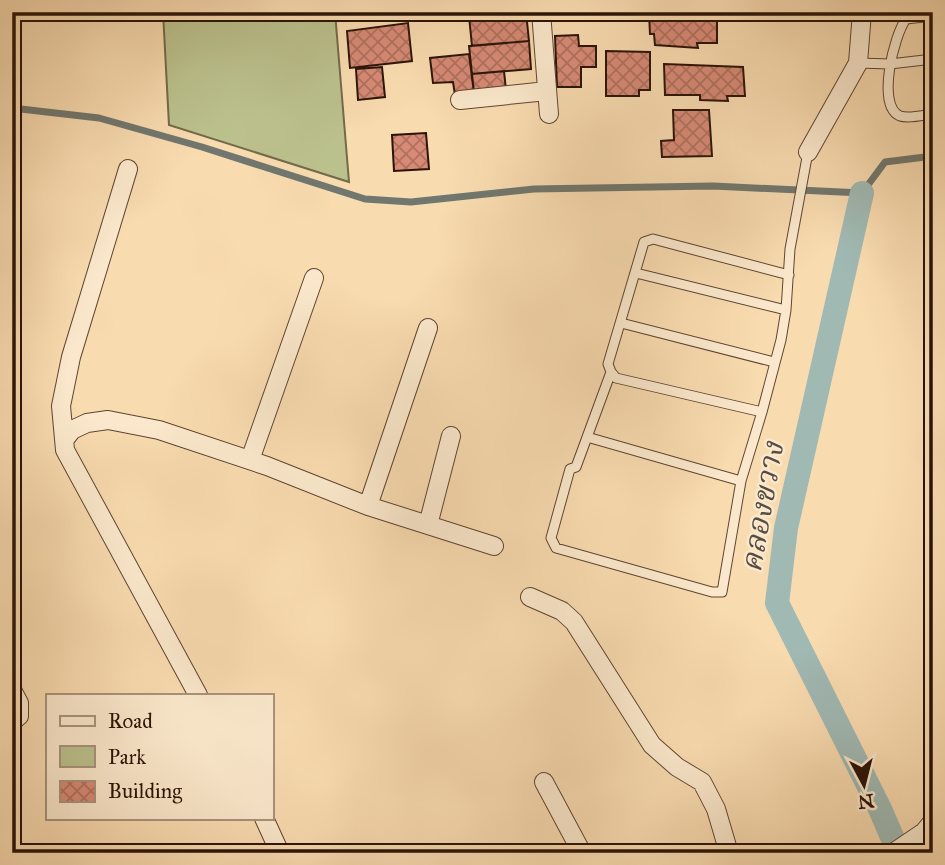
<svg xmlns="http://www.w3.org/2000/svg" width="945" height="865" font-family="'IM FELL Great Primer','Noto Serif Thai',serif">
	<defs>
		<pattern id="building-cross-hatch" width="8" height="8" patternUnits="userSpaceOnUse" patternTransform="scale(1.75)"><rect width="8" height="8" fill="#d78a75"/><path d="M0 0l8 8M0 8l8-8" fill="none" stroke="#af705e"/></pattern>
	</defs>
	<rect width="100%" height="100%" fill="#f9dbb0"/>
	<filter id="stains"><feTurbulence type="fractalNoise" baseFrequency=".00286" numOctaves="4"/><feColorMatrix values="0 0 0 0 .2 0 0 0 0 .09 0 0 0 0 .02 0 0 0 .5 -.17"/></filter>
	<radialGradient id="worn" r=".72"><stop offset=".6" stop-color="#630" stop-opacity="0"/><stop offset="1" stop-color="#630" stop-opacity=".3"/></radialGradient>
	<path fill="#bbc18d" stroke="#736a4a" stroke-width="2" d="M163,12H335L349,182L169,125Z"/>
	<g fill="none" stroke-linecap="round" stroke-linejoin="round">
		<path stroke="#71776e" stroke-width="7" d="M12,108L99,118L202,147L365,199L411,202L534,189L713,186L862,193L885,162L933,156"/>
		<path stroke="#a0b9b3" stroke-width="24" d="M862,193L786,528L777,603L880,809L899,853"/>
	</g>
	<path fill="url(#building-cross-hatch)" stroke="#2b1307" stroke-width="2" d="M346,12H399V16L347,20Z
		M526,12L529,41L472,46L469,16Z
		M699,12V16H717V43H697L698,48L655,45L654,34H650L649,13Z
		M408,23L412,61L350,68L347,31Z
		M578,35L579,46H596V67H581V87H557L555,36Z
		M529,41L531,69L472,74L469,46Z
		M606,51L650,52V90H639V96H606Z
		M469,54L474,93L455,95L453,82L433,83L430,58Z
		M664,64L743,67L745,96H727L728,101L700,100V95H665Z
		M382,67L385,97L358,100L356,69Z
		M504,71L506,90L474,93L472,74Z
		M673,110H709L712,156L662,157L661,141L674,140Z
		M426,133L429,169L394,171L392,135Z"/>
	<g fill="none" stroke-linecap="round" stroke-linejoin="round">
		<g stroke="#5e4531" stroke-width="11">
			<path id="lane" d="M933,16L906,19C894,35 876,106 900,116C909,119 924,115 933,114
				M858,63L890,64L933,59
				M636,273L786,310
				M789,275L653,239L644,242L608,364L611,372L576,467L570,469L551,538L556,548L712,592H722L741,481L762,412L781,340L786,310L790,249L808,152
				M621,323L774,362
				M611,372L616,378L762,412
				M587,437L741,481"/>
		</g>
		<g stroke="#5e4531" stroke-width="20">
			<path id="street" d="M541,12L549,114
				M460,100L547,91
				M808,152L858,63L862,12
				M128,169L71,357L61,406L65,450L198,695
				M65,439L72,430L87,423L108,420L159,430L267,466L368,506L494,546
				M250,460L314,278
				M368,506L428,328
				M428,525L451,436
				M530,597L562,611L574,622L652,745L677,767L702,782L716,809L729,853
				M12,690L19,703V716L12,722
				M544,782L582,853
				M264,818L280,853
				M893,853L924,832L933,821"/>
		</g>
		<use href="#lane" stroke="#fbe8cc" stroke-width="9"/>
		<use href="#street" stroke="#fbe8cc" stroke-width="18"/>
	</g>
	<g text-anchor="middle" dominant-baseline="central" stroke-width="5" stroke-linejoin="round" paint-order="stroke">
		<g font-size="30" font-style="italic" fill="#544d43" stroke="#fbe8cc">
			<text transform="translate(762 507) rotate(-80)">คลองขวาง</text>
		</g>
	</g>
	<rect width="945" height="865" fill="none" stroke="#f9dbb0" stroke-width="42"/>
	<rect x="14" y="14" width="917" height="837" fill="none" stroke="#2b1307" stroke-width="3.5"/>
	<rect x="21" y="21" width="903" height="823" fill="none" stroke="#2b1307" stroke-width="2"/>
	<rect x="46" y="694" width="228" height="126" fill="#fbe8cc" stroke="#a8937d" stroke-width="2"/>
	<rect x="60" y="716" width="35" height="10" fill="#fbe8cc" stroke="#a8937d" stroke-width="2"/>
	<text x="108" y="728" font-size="21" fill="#2b1307">Road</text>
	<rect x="60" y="746" width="35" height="21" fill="#bbc18d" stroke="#a8937d" stroke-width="2"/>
	<text x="108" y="764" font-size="21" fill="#2b1307">Park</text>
	<rect x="60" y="781" width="35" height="21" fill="url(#building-cross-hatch)" stroke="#a8937d" stroke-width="2"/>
	<text x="108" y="798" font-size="21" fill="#2b1307">Building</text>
	<g transform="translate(864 785) rotate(173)" stroke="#fbe8cc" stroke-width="5" paint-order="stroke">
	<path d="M0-5L12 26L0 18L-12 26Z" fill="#2b1307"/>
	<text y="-10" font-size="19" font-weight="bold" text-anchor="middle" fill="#2b1307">N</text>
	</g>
	<rect width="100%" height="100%" filter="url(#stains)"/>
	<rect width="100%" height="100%" fill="url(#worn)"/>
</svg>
